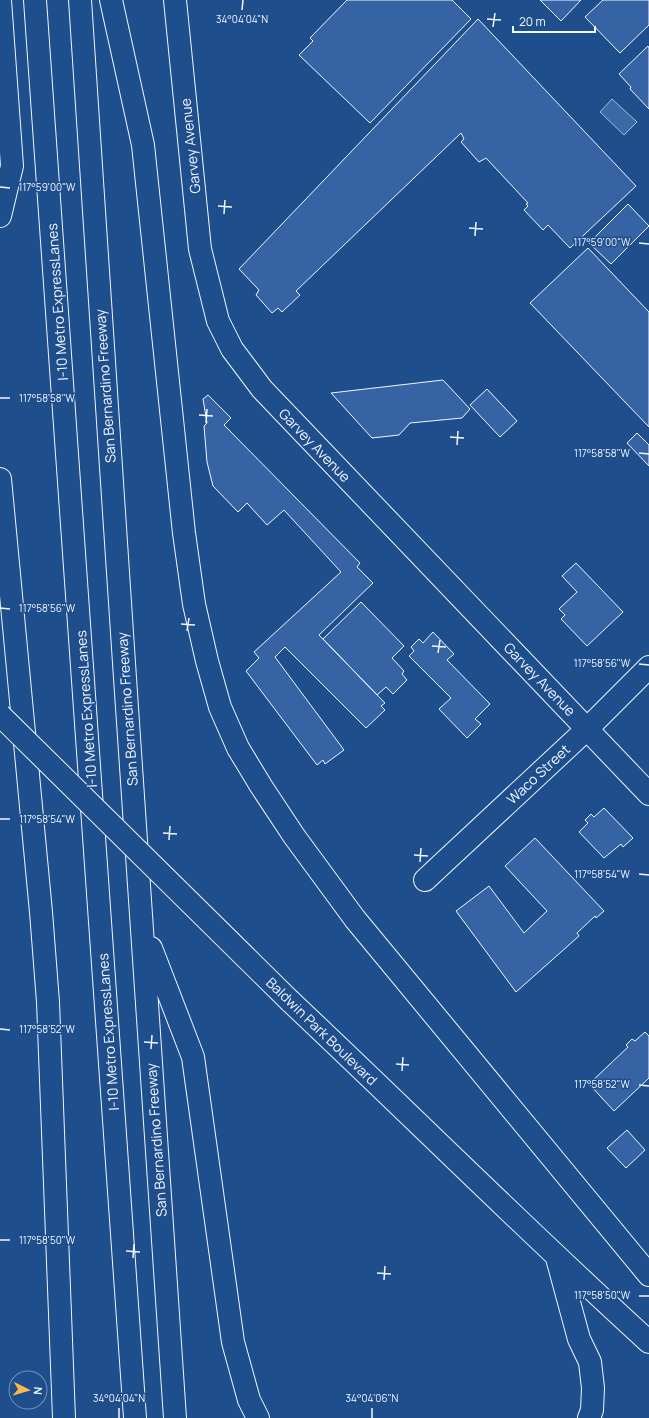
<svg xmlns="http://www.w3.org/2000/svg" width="649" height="1418" font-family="Manrope,sans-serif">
	<rect width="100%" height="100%" fill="#1f4e8c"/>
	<path fill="#3b69a3" stroke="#a8bbd7" d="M612,99L637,122L624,135L600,112Z"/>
	<path fill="#3563a3" stroke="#f2f6ff" d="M347,0H452L471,19L370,123L299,55L313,41L310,38Z
		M540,0H581L561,21Z
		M603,0H649V25L620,53L585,17Z
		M478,19L636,186L570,248L548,225L543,230L524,210L528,206L526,204L528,203L486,158L479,162L461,142L464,139L461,133L296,291L300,295L282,312L278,308L272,313L256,295L259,290L239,269Z
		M648,46L649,48V109L630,89L631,87L619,74Z
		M628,204L649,226L611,264L589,243Z
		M588,248L649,312V427L530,303Z
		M443,380L470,409L462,418L410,423L399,435L372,438L331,393Z
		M487,389L517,421L500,437L470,405Z
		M208,395L231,418L224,425L360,563L357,567L373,583L319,635L385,703L381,706L385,710L366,728L285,647L275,657L344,750L325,764L323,760L317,765L246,671L259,658L254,652L341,572L284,510L267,525L247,503L238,512L213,486L207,462L204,426L207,423L203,399Z
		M637,433L649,445V466L627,443Z
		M576,563L623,612L587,646L561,619L565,615L559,609L577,592L562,576Z
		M361,602L404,646L392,658L404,671L402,674L407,680L393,694L386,687L377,695L323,639Z
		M433,632L454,654L447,660L490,704L475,719L481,724L467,738L439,709L451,698L409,656L414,651L411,647L419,639L423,643Z
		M604,808L633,838L623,847L621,844L604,858L579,832L588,823L585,820L591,814L594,817Z
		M535,838L604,911L596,918L595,916L577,933L579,936L516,992L456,911L489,886L524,933L547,911L505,866Z
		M645,1032L649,1036V1078L614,1111L589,1084L628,1047L626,1045L632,1039L635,1041Z
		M627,1130L645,1150L626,1168L607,1148Z"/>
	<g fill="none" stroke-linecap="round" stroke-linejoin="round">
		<g stroke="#f2f6ff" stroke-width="24">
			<path id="minor" d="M175,0L200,249L218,321L232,349L262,389L649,794
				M425,880L587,729L649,667"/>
		</g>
		<g stroke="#f2f6ff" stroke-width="24">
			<path id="major" d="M290,1001C410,1114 527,1231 649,1342"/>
		</g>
		<g stroke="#f2f6ff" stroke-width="24">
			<path id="highway" d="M35,0L135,1418
				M80,0C110,473 144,945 175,1418
				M111,0L143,145L184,533L194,604L207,661L220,707L238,748L261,786L294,836L355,919L649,1275
				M0,216L12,166L0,0
				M0,479L41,912L48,1002L64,1418
				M151,948L193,1057L233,1342L249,1400L258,1418
				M557,1258L579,1339L590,1362L593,1388L592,1410L589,1418"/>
		</g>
		<use href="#minor" stroke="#1f4e8c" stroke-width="22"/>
		<use href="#major" stroke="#1f4e8c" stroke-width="22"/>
		<use href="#highway" stroke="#1f4e8c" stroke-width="22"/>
		<g stroke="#f2f6ff" stroke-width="24" stroke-linecap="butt">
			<path id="major-bridge" d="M0,715L290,1001"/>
		</g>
		<use href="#major-bridge" stroke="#1f4e8c" stroke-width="22"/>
	</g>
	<path fill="none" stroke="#f2f6ff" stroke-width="1.5" d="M242,10L243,0M487,19L501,20M493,27L495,13M0,187L10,188M218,206L232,207M224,214L225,200M469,228L483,229M475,236L476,222M639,243L649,244M0,398H10M199,415L213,416M206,423L207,409M450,437L464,438M457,445L458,431M639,453L649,454M0,608L10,609M181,624L195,625M187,631L189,618M432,646L446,647M438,653L440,640M639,664L649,665M0,819H10M163,833L177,834M169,840L170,826M414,855L428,856M420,862L421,848M639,874L649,875M0,1029L10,1030M144,1042L158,1043M151,1049L152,1035M396,1064L409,1065M402,1071L403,1057M639,1085L649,1086M0,1240H10M126,1251L140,1252M133,1258L134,1244M377,1273L391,1274M384,1280L385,1266M639,1296H649M119,1418V1408M372,1418V1408"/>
	<g text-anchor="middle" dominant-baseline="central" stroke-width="3" stroke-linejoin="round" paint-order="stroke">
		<g font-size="14" fill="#f2f6ff" stroke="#1f4e8c">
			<text transform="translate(190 146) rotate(-96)">Garvey Avenue</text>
			<text transform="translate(57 302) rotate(-94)">I-10 Metro ExpressLanes</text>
			<text transform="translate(105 386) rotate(-94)">San Bernardino Freeway</text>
			<text transform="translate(315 445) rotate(46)">Garvey Avenue</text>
			<text transform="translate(540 679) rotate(46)">Garvey Avenue</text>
			<text transform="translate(86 709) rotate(-94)">I-10 Metro ExpressLanes</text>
			<text transform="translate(127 709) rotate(-94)">San Bernardino Freeway</text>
			<text transform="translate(538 774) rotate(-43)">Waco Street</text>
			<text transform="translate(322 1031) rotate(44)">Baldwin Park Boulevard</text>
			<text transform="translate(108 1032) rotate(-94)">I-10 Metro ExpressLanes</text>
			<text transform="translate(156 1140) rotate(-94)">San Bernardino Freeway</text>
		</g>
	</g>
	<g font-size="10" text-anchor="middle" fill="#f2f6ff" stroke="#1f4e8c" stroke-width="3" stroke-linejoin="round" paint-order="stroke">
		<text x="242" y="23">34°04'04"N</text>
		<text x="47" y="191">117°59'00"W</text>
		<text x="602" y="246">117°59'00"W</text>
		<text x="47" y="402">117°58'58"W</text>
		<text x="602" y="457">117°58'58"W</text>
		<text x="47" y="612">117°58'56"W</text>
		<text x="602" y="667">117°58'56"W</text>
		<text x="47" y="823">117°58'54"W</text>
		<text x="602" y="878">117°58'54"W</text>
		<text x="47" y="1033">117°58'52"W</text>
		<text x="602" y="1088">117°58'52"W</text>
		<text x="47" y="1244">117°58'50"W</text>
		<text x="602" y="1299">117°58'50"W</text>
		<text x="119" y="1402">34°04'04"N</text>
		<text x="372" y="1402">34°04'06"N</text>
	</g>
	<g transform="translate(28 1390) rotate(95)"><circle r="19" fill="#1f4e8c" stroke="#7391ba"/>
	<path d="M0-3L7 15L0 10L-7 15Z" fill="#ffb74d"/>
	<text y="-6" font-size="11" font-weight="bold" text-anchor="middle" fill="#f2f6ff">N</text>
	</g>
	<path d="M513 26v6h82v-6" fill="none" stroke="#f2f6ff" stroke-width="2"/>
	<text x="519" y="26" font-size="12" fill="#f2f6ff" stroke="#1f4e8c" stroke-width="3" paint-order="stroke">20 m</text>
</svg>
